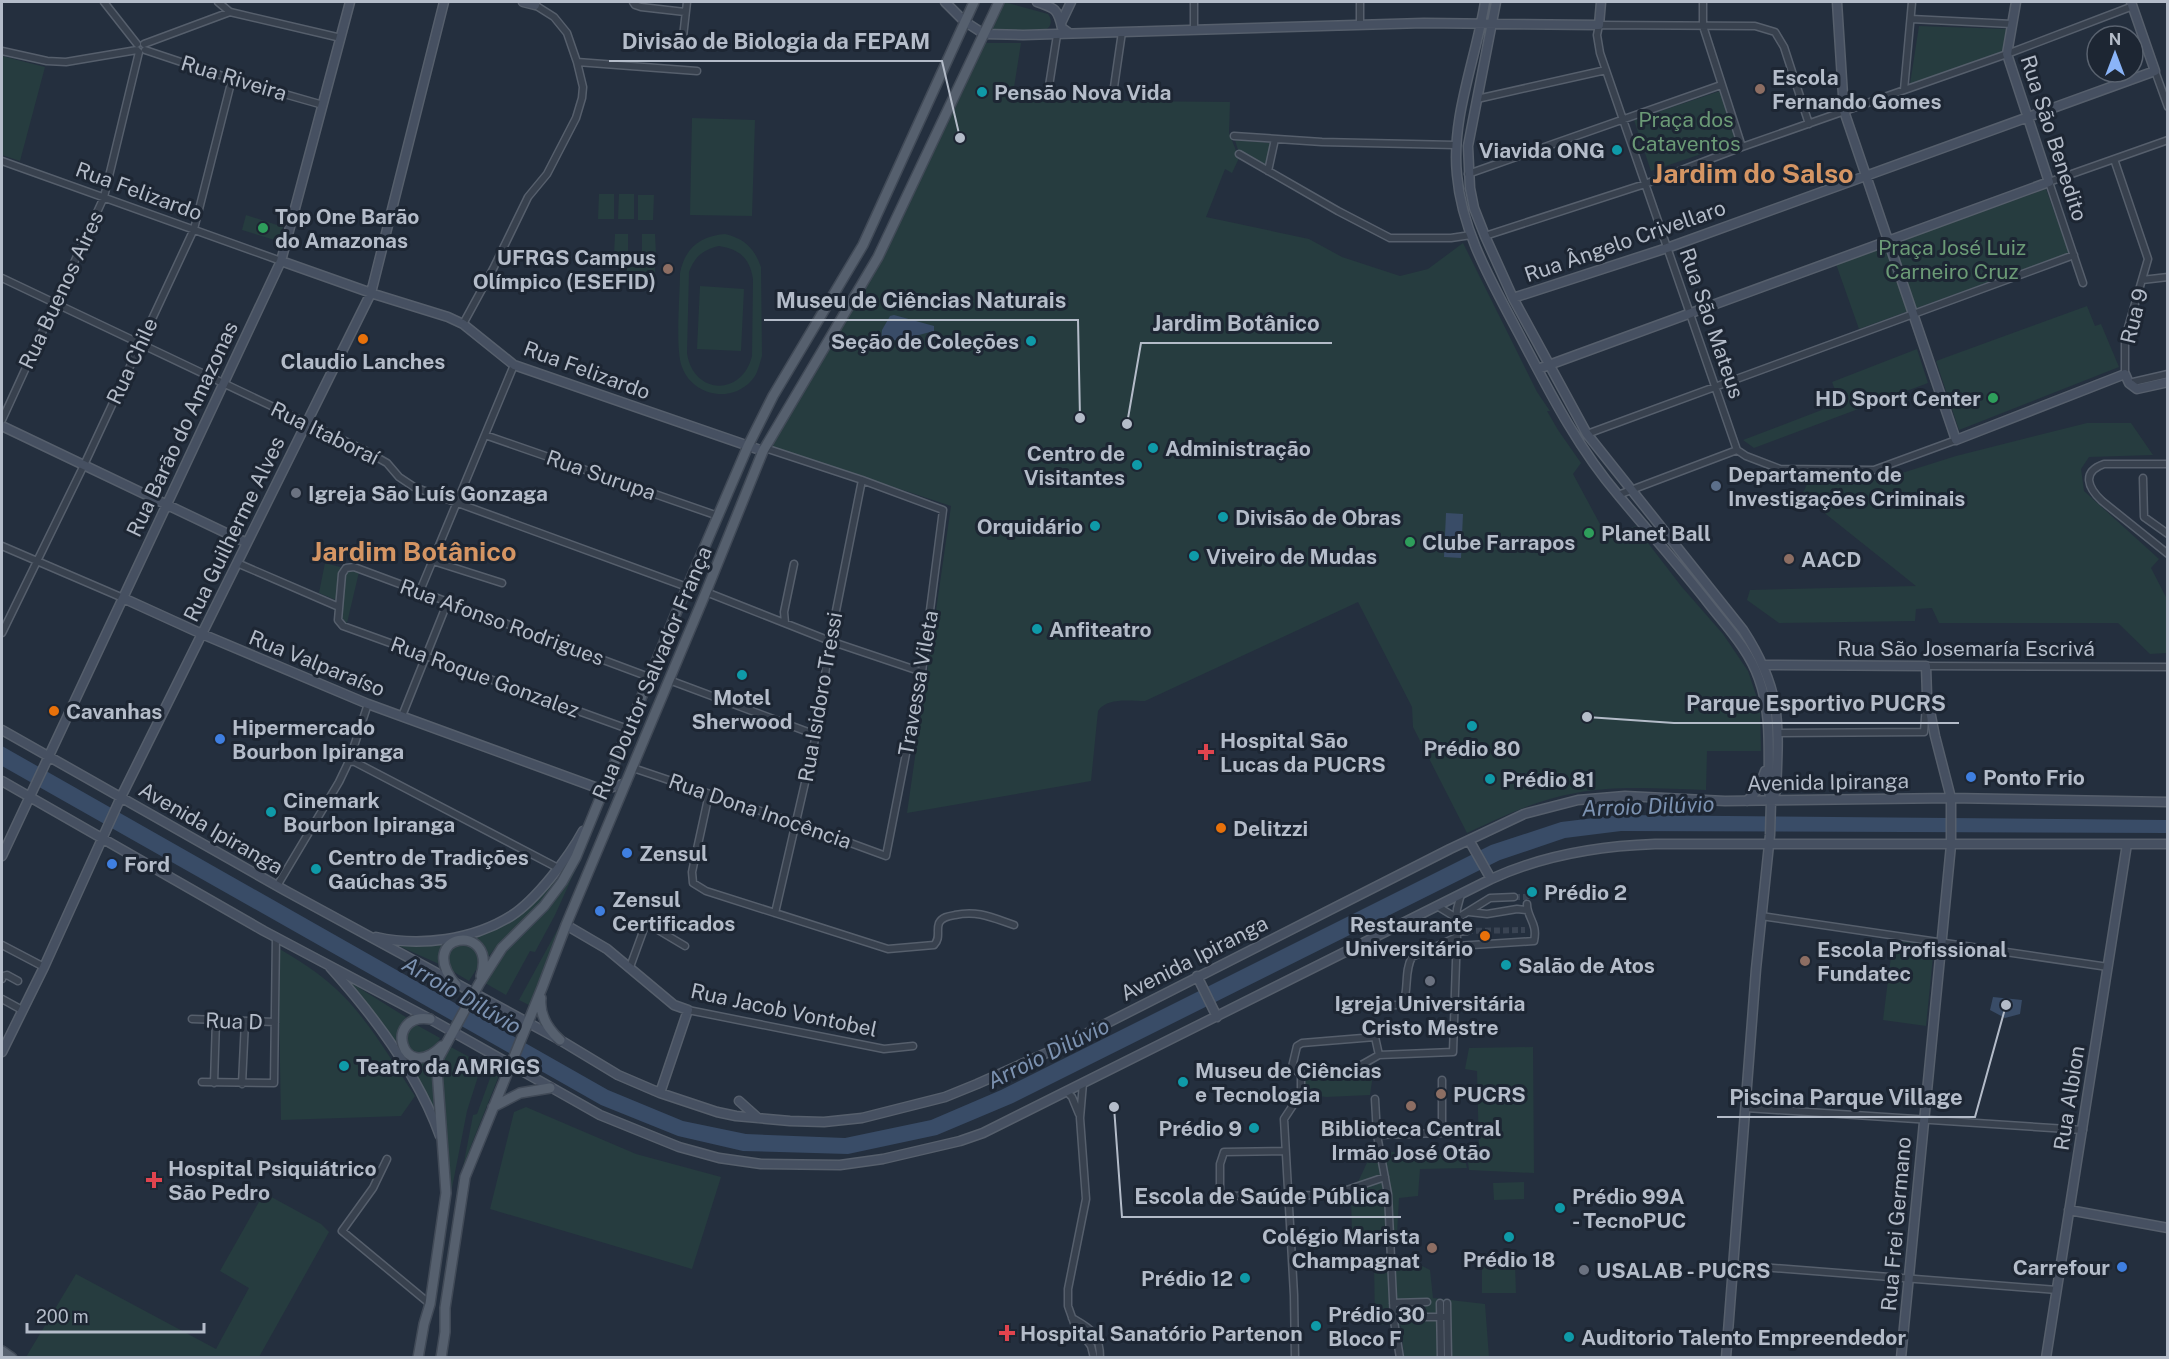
<svg xmlns="http://www.w3.org/2000/svg" width="2169" height="1359" font-family="'Public Sans',sans-serif">
	<rect width="100%" height="100%" fill="#242f3e"/>
	<path fill="#263c3f" fill-rule="evenodd" d="M1004,2L1048,14C1054,22 1050,29 1041,32L990,30Z
		M1919,26L2007,29L2004,51L1910,84Z
		M985,43H1021L1012,100L1230,102L1229,133L1239,158L1232,173L1225,169L1206,217L1309,239L1342,257L1400,276L1428,269L1463,243L1537,392L1550,411H1547L1558,430L1581,463L1573,474L1608,539L1635,526L1681,586L1723,634L1748,671L1760,707L1761,751H1707L1706,790C1663,789 1618,785 1576,793C1538,799 1502,817 1467,833L1413,727L1412,707L1358,602L1145,701C1130,701 1107,697 1098,711L1091,781L907,813L951,506L770,446L821,363L884,254Z
		M2,56L45,67L20,161L2,155Z
		M1720,91L1737,142L1651,171L1634,120Z
		M692,118L755,120L752,216L690,215Z
		M1235,140L1272,143L1267,165L1238,150Z
		M2046,189L2069,253L1859,329L1836,264Z
		M599,194H614V219H598Z
		M619,194H634V219H618Z
		M638,195H654L653,220H638Z
		M246,215L283,227L278,241L242,230Z
		M615,234H628V255H614Z
		M642,234H655L656,254H642Z
		M725,234C745,239 754,248 761,267L762,356C759,365 758,374 751,381C730,404 692,395 682,367C675,349 680,295 680,273C685,248 700,236 725,234ZM719,246C740,249 750,259 753,279L752,356C742,397 693,395 687,353L689,272C695,256 703,250 719,246Z
		M627,267H655V287H627Z
		M700,286L744,289L741,351L697,349Z
		M2087,306L2095,326L2101,324L2119,367L1959,430L1936,361Z
		M1917,349L1928,383L1754,448L1743,440L1840,403L1832,382Z
		M2087,423H2131L2153,455L2089,457L2081,469L2084,491L2159,559L2151,568L2167,599V653L2150,654L2118,623H1939L1932,608L1916,609L1915,621L1779,623L1747,600L1750,590L1916,586L1802,495L1808,482L1883,479L1956,456Z
		M325,563L359,572L347,623L341,617L343,603L319,593Z
		M571,852C562,870 553,888 540,904C523,922 503,937 488,957L484,947L472,937L451,939L441,950L439,964L399,946L482,929L513,914Z
		M579,862L555,915L535,952L530,951L506,995L485,983L506,949L548,909L565,886Z
		M560,925L531,1006L519,1000Z
		M1893,940L1934,946L1926,1026L1883,1020Z
		M459,943L474,947C483,962 478,967 469,981L449,969C448,955 447,950 459,943Z
		M278,948C298,960 318,972 335,988C368,1018 391,1060 415,1096L401,1116L281,1120Z
		M348,981L409,1019C385,1041 406,1073 435,1058L437,1105L432,1106L421,1084Z
		M415,1024L440,1038L435,1048L422,1055L408,1049C406,1036 405,1032 415,1024Z
		M449,1046L482,1064L467,1111L451,1193L442,1071L444,1057Z
		M1533,1047L1534,1173L1469,1170L1467,1155L1479,1152L1477,1071L1465,1069L1469,1048Z
		M1374,1068L1370,1095L1326,1097L1305,1094V1077L1350,1074Z
		M493,1070L500,1073L472,1143L461,1178L473,1115L477,1114Z
		M526,1107L636,1154L721,1177L692,1269L490,1209L514,1112Z
		M1372,1152H1463L1467,1168L1420,1169L1418,1196L1399,1198L1397,1235H1352L1351,1197Z
		M1524,1182V1199L1494,1200L1493,1183Z
		M264,1193L321,1224L329,1232L259,1357H26L76,1274L216,1349L249,1288L220,1271Z
		M1403,1256L1430,1270L1433,1298L1485,1304L1489,1357H1404L1401,1326L1375,1324L1374,1261Z
		M1515,1264L1516,1293H1482V1265Z"/>
	<path fill="#394c67" d="M894,315L934,326V331L900,340L881,341L882,330L890,316Z
		M1446,513L1463,514L1461,558L1444,557Z
		M2,746L608,1090L683,1121L746,1134L845,1138L931,1120L1001,1090L1491,845L1561,822L1619,815L2167,820L2168,833L1621,831L1565,838L1500,860L1013,1103L937,1135L848,1154L743,1151L678,1136L601,1105L2,766Z
		M1993,997L2022,1000L2020,1014L2005,1018L1990,1010Z"/>
	<g fill="none" stroke-linecap="round" stroke-linejoin="round">
		<path stroke="#3a4453" stroke-width="6" stroke-dasharray="6 3" stroke-linecap="butt" d="M1514,897H1527V904
			M1467,931L1525,930"/>
		<g stroke="#565f6c" stroke-width="9">
			<path id="street" d="M104,2L137,44
				M218,2L230,12
				M633,2L635,5L641,7L685,12
				M1194,2V30
				M1703,2V26L1742,147
				M1911,19L2012,24
				M1360,25V2
				M683,37L687,2
				M144,44L230,12L341,38
				M145,50L232,79L323,105
				M2,51L47,61L66,62L137,50
				M577,62L697,71
				M2155,71L2168,107
				M1049,86L1057,35
				M1904,90L1912,2
				M1113,94L1122,32
				M1477,99L1606,70
				M1234,136L1322,142L1455,145
				M1239,154L1338,211L1390,238H1451L1471,235
				M2114,159L2148,259L2125,338V374
				M2,161L281,261
				M1268,171L1275,139
				M1468,174L1721,85
				M1485,236L1645,184L1742,147L2007,54L2133,6
				M2,278L364,450L387,463L399,477L414,487L687,587
				M2142,280L2168,277
				M2083,283L2049,182L2168,140
				M463,324L493,269L528,197L547,174L576,118L582,98L583,87L577,62L567,33L554,17L535,5
				M2129,383L2168,374
				M2,420L104,197L139,52
				M1587,434L2074,255
				M485,435L718,516
				M1737,450L1600,53L1597,35L1599,25L1755,26L1775,32L1784,47L1809,124
				M1737,450L1746,456L1780,469L1874,470L1956,440
				M2168,464H2104C2081,472 2088,488 2102,501L2168,554
				M2143,478L2144,517L2168,534
				M1618,495L1737,450
				M2,546L123,598
				M433,561L502,583
				M237,563L339,607
				M420,591L514,365
				M706,592L830,641L922,672
				M785,623L784,612L794,564
				M2,633L84,465L194,229L232,79
				M1926,666L2168,667
				M669,680L816,735
				M402,716L448,601
				M628,729L343,626L338,620L342,574L346,568L354,567L649,677
				M1778,733L1924,732L1926,704
				M349,761L355,762L558,868
				M633,768L796,823L886,856L922,672L943,510L862,480L765,448
				M709,794L692,872L693,883L706,891L888,949L934,945C941,938 936,931 939,923C942,917 949,916 955,915C978,910 993,918 1014,925
				M277,886L339,782L349,761L368,704
				M1437,906L1455,917
				M1469,912L1487,914L1517,909L1527,910
				M775,913L816,735L830,641L862,480
				M1761,916L2108,967
				M1456,919L1490,898L1514,897
				M1456,922L1457,909L1461,894
				M1457,932L1467,931
				M2,945L44,967
				M1457,946L1534,941C1538,923 1527,918 1527,904
				M630,967L645,926L648,924L685,946
				M2,979L3,976L7,975L18,981
				M2,999L22,1010
				M1374,1008L1403,1004C1409,989 1404,971 1412,957L1457,937
				M688,1010L884,1049L913,1046
				M192,1019L275,1022
				M1379,1055L1453,1052L1457,932
				M202,1082L274,1083L276,937
				M214,1083L216,1020
				M1083,1083L1080,1118L1086,1199L1068,1289V1306L1074,1323L1091,1346L1094,1358
				M242,1084L245,1021
				M1066,1091L1072,1097L1079,1114
				M1375,1099L1377,1135L1388,1194L1394,1321L1400,1358
				M1746,1108L2083,1130
				M1377,1135L1442,1133V1080
				M1285,1151L1224,1152L1220,1164V1196L1332,1195L1385,1177
				M387,1159L373,1188L342,1231L430,1304
				M1735,1265L2057,1290
				M1393,1303L1427,1302
				M1440,1303L1441,1358
				M1447,1303L1448,1358
				M1394,1317H1444
				M1072,1318C1091,1329 1100,1333 1100,1358
				M1295,1358L1294,1295L1284,1119L1301,1093V1075L1292,1067L1297,1046L1302,1043L1375,1037L1379,1055L1349,1072L1301,1075"/>
		</g>
		<g stroke="#565f6c" stroke-width="11">
			<path id="secondary" d="M523,2L535,5V2
				M945,2L964,21L984,34L1023,35L1424,23L1599,25L1601,2
				M1037,2C1055,8 1058,9 1062,28L1069,33
				M1485,2C1476,59 1451,117 1457,175C1462,233 1493,284 1519,334C1549,391 1577,447 1619,496C1649,532 1680,567 1709,604C1727,627 1749,650 1759,679C1772,714 1768,754 1769,791L1771,801L1770,835L1756,969L1726,1358
				M1496,2L1468,146L1470,188L1474,208L1485,236L1513,298L1587,434L1743,630C1782,690 1779,722 1776,791L1772,801
				M1837,2L1844,111L1956,440L2125,374L2129,383L2137,389L2168,382
				M1061,23L1071,2
				M281,261L377,295L448,317L463,324L514,365L763,451
				M1513,298L1667,248L2155,71L2131,2
				M1538,369L2049,182L2007,54L2016,2
				M2,426L247,543
				M123,598L202,634L368,704L603,790L626,783
				M1764,665L1926,666L1927,696L1935,736L1951,798V845L1901,1358
				M2,730L286,891L560,1040L618,1075L660,1093L717,1112L736,1116L790,1121L824,1122L862,1118L945,1097L977,1084L1060,1047L1450,849L1524,814L1578,800L1625,796L1725,801L1951,798L2168,802
				M2,781L264,931L430,1019L600,1115L679,1147L719,1158L761,1164L840,1165L883,1159L960,1141L983,1133L1491,879C1543,855 1598,846 1655,844H2168
				M1747,801L1759,788L1765,771
				M1469,840L1491,879
				M2,856L281,261L350,2
				M566,925L607,949L674,1005L688,1010L660,1093
				M376,937C420,947 473,940 511,916C536,900 569,857 583,831
				M330,967C375,1017 418,1074 440,1136
				M1197,976L1217,1017
				M2,1052L44,967L121,797L371,293L444,2
				M739,1101L758,1118
				M2069,1210L2168,1228
				M2046,1358L2127,844"/>
		</g>
		<g stroke="#414a57" stroke-width="12">
			<path id="primary" d="M456,985C413,933 498,921 481,976
				M541,998C539,1016 548,1029 560,1040
				M430,1019C383,1012 401,1086 442,1046
				M493,1107L520,1093L550,1088
				M2,1351L12,1358
				M418,1358L424,1324L430,1304L446,1193L437,1070L439,1057L479,984L502,948L544,906L562,882L576,857L674,618L748,446L773,396L863,245L974,2
				M441,1358L445,1332V1308L465,1177L542,988L566,925L706,592L763,451L878,257L999,2"/>
		</g>
		<use href="#street" stroke="#38414e" stroke-width="6"/>
		<use href="#secondary" stroke="#465061" stroke-width="8"/>
		<use href="#primary" stroke="#56606e" stroke-width="9"/>
	</g>
	<g fill="#8d6e63" stroke="#1d2633" stroke-width="2">
		<circle cx="1760" cy="89" r="6"/>
		<circle cx="668" cy="269" r="6"/>
		<circle cx="1789" cy="559" r="6"/>
		<circle cx="1805" cy="961" r="6"/>
		<circle cx="1441" cy="1094" r="6"/>
		<circle cx="1411" cy="1106" r="6"/>
		<circle cx="1432" cy="1248" r="6"/>
	</g>
	<g fill="#0f9aa8" stroke="#1d2633" stroke-width="2">
		<circle cx="982" cy="92" r="6"/>
		<circle cx="1617" cy="150" r="6"/>
		<circle cx="1031" cy="341" r="6"/>
		<circle cx="1153" cy="448" r="6"/>
		<circle cx="1137" cy="465" r="6"/>
		<circle cx="1223" cy="517" r="6"/>
		<circle cx="1095" cy="526" r="6"/>
		<circle cx="1194" cy="556" r="6"/>
		<circle cx="1037" cy="629" r="6"/>
		<circle cx="742" cy="675" r="6"/>
		<circle cx="1472" cy="726" r="6"/>
		<circle cx="1490" cy="779" r="6"/>
		<circle cx="271" cy="812" r="6"/>
		<circle cx="316" cy="869" r="6"/>
		<circle cx="1532" cy="892" r="6"/>
		<circle cx="1506" cy="965" r="6"/>
		<circle cx="344" cy="1066" r="6"/>
		<circle cx="1183" cy="1082" r="6"/>
		<circle cx="1254" cy="1128" r="6"/>
		<circle cx="1560" cy="1208" r="6"/>
		<circle cx="1509" cy="1237" r="6"/>
		<circle cx="1245" cy="1278" r="6"/>
		<circle cx="1316" cy="1326" r="6"/>
		<circle cx="1569" cy="1337" r="6"/>
	</g>
	<g fill="#2e9e5b" stroke="#1d2633" stroke-width="2">
		<circle cx="263" cy="228" r="6"/>
		<circle cx="1993" cy="398" r="6"/>
		<circle cx="1589" cy="533" r="6"/>
		<circle cx="1410" cy="542" r="6"/>
	</g>
	<g fill="#e8710a" stroke="#1d2633" stroke-width="2">
		<circle cx="363" cy="339" r="6"/>
		<circle cx="54" cy="711" r="6"/>
		<circle cx="1221" cy="828" r="6"/>
		<circle cx="1485" cy="936" r="6"/>
	</g>
	<circle fill="#5c6f8a" stroke="#1d2633" stroke-width="2" cx="1716" cy="486" r="6"/>
	<g fill="#6b7280" stroke="#1d2633" stroke-width="2">
		<circle cx="296" cy="493" r="6"/>
		<circle cx="1430" cy="981" r="6"/>
		<circle cx="1584" cy="1270" r="6"/>
	</g>
	<g fill="#3f7fe0" stroke="#1d2633" stroke-width="2">
		<circle cx="220" cy="739" r="6"/>
		<circle cx="1971" cy="777" r="6"/>
		<circle cx="627" cy="853" r="6"/>
		<circle cx="112" cy="864" r="6"/>
		<circle cx="600" cy="911" r="6"/>
		<circle cx="2122" cy="1267" r="6"/>
	</g>
	<g fill="#e0444e" stroke="#1d2633" stroke-width="2">
		<path d="M1203 743h6v6h6v6h-6v6h-6v-6h-6v-6h6z"/>
		<path d="M151 1171h6v6h6v6h-6v6h-6v-6h-6v-6h6z"/>
		<path d="M1004 1324h6v6h6v6h-6v6h-6v-6h-6v-6h6z"/>
	</g>
	<g text-anchor="middle" dominant-baseline="central" stroke-width="6" stroke-linejoin="round" paint-order="stroke">
		<g font-size="21" font-weight="bold" fill="#b4bcc9" stroke="#1d2633" text-anchor="start">
			<text x="1772" y="77">Escola<tspan x="1772" dy="24">Fernando Gomes</tspan></text>
			<text x="994" y="92">Pensão Nova Vida</text>
			<text x="1605" y="150" text-anchor="end">Viavida ONG</text>
			<text x="275" y="216">Top One Barão<tspan x="275" dy="24">do Amazonas</tspan></text>
			<text x="656" y="257" text-anchor="end">UFRGS Campus<tspan x="656" dy="24">Olímpico (ESEFID)</tspan></text>
			<text x="1019" y="341" text-anchor="end">Seção de Coleções</text>
			<text x="363" y="361" text-anchor="middle">Claudio Lanches</text>
			<text x="1981" y="398" text-anchor="end">HD Sport Center</text>
			<text x="1165" y="448">Administração</text>
			<text x="1125" y="453" text-anchor="end">Centro de<tspan x="1125" dy="24">Visitantes</tspan></text>
			<text x="1728" y="474">Departamento de<tspan x="1728" dy="24">Investigações Criminais</tspan></text>
			<text x="308" y="493">Igreja São Luís Gonzaga</text>
			<text x="1235" y="517">Divisão de Obras</text>
			<text x="1083" y="526" text-anchor="end">Orquidário</text>
			<text x="1601" y="533">Planet Ball</text>
			<text x="1422" y="542">Clube Farrapos</text>
			<text x="1206" y="556">Viveiro de Mudas</text>
			<text x="1801" y="559">AACD</text>
			<text x="1049" y="629">Anfiteatro</text>
			<text x="742" y="697" text-anchor="middle">Motel<tspan x="742" dy="24">Sherwood</tspan></text>
			<text x="66" y="711">Cavanhas</text>
			<text x="232" y="727">Hipermercado<tspan x="232" dy="24">Bourbon Ipiranga</tspan></text>
			<text x="1220" y="740">Hospital São<tspan x="1220" dy="24">Lucas da PUCRS</tspan></text>
			<text x="1472" y="748" text-anchor="middle">Prédio 80</text>
			<text x="1983" y="777">Ponto Frio</text>
			<text x="1502" y="779">Prédio 81</text>
			<text x="283" y="800">Cinemark<tspan x="283" dy="24">Bourbon Ipiranga</tspan></text>
			<text x="1233" y="828">Delitzzi</text>
			<text x="639" y="853">Zensul</text>
			<text x="328" y="857">Centro de Tradições<tspan x="328" dy="24">Gaúchas 35</tspan></text>
			<text x="124" y="864">Ford</text>
			<text x="1544" y="892">Prédio 2</text>
			<text x="612" y="899">Zensul<tspan x="612" dy="24">Certificados</tspan></text>
			<text x="1473" y="924" text-anchor="end">Restaurante<tspan x="1473" dy="24">Universitário</tspan></text>
			<text x="1817" y="949">Escola Profissional<tspan x="1817" dy="24">Fundatec</tspan></text>
			<text x="1518" y="965">Salão de Atos</text>
			<text x="1430" y="1003" text-anchor="middle">Igreja Universitária<tspan x="1430" dy="24">Cristo Mestre</tspan></text>
			<text x="356" y="1066">Teatro da AMRIGS</text>
			<text x="1195" y="1070">Museu de Ciências<tspan x="1195" dy="24">e Tecnologia</tspan></text>
			<text x="1453" y="1094">PUCRS</text>
			<text x="1242" y="1128" text-anchor="end">Prédio 9</text>
			<text x="1411" y="1128" text-anchor="middle">Biblioteca Central<tspan x="1411" dy="24">Irmão José Otão</tspan></text>
			<text x="168" y="1168">Hospital Psiquiátrico<tspan x="168" dy="24">São Pedro</tspan></text>
			<text x="1572" y="1196">Prédio 99A<tspan x="1572" dy="24">- TecnoPUC</tspan></text>
			<text x="1420" y="1236" text-anchor="end">Colégio Marista<tspan x="1420" dy="24">Champagnat</tspan></text>
			<text x="1509" y="1259" text-anchor="middle">Prédio 18</text>
			<text x="2110" y="1267" text-anchor="end">Carrefour</text>
			<text x="1596" y="1270">USALAB - PUCRS</text>
			<text x="1233" y="1278" text-anchor="end">Prédio 12</text>
			<text x="1328" y="1314">Prédio 30<tspan x="1328" dy="24">Bloco F</tspan></text>
			<text x="1020" y="1333">Hospital Sanatório Partenon</text>
			<text x="1581" y="1337">Auditorio Talento Empreendedor</text>
		</g>
		<g font-size="21" fill="#b4bcc9" stroke="#1d2633">
			<text transform="translate(234 78) rotate(17)">Rua Riveira</text>
			<text transform="translate(2054 138) rotate(72)">Rua São Benedito</text>
			<text transform="translate(139 191) rotate(20)">Rua Felizardo</text>
			<text transform="translate(1625 241) rotate(-19)">Rua Ângelo Crivellaro</text>
			<text transform="translate(61 290) rotate(-65)">Rua Buenos Aires</text>
			<text transform="translate(2134 316) rotate(-76)">Rua 9</text>
			<text transform="translate(1712 323) rotate(71)">Rua São Mateus</text>
			<text transform="translate(132 361) rotate(-65)">Rua Chile</text>
			<text transform="translate(587 370) rotate(20)">Rua Felizardo</text>
			<text transform="translate(182 429) rotate(-65)">Rua Barão do Amazonas</text>
			<text transform="translate(325 433) rotate(26)">Rua Itaboraí</text>
			<text transform="translate(601 475) rotate(19)">Rua Surupa</text>
			<text transform="translate(234 529) rotate(-64)">Rua Guilherme Alves</text>
			<text transform="translate(502 622) rotate(20)">Rua Afonso Rodrigues</text>
			<text x="1966" y="648">Rua São Josemaría Escrivá</text>
			<text transform="translate(317 663) rotate(22)">Rua Valparaíso</text>
			<text transform="translate(652 673) rotate(-67)">Rua Doutor Salvador França</text>
			<text transform="translate(485 677) rotate(20)">Rua Roque Gonzalez</text>
			<text transform="translate(918 683) rotate(-80)">Travessa Vileta</text>
			<text transform="translate(820 697) rotate(-80)">Rua Isidoro Tressi</text>
			<text transform="translate(1828 782) rotate(-1)">Avenida Ipiranga</text>
			<text transform="translate(760 811) rotate(19)">Rua Dona Inocência</text>
			<text transform="translate(211 828) rotate(30)">Avenida Ipiranga</text>
			<text transform="translate(1194 958) rotate(-27)">Avenida Ipiranga</text>
			<text transform="translate(784 1010) rotate(12)">Rua Jacob Vontobel</text>
			<text transform="translate(234 1021) rotate(2)">Rua D</text>
			<text transform="translate(2069 1098) rotate(-81)">Rua Albion</text>
			<text transform="translate(1896 1224) rotate(-85)">Rua Frei Germano</text>
		</g>
		<g font-size="21" fill="#6b9a76" stroke="#1d2633">
			<text x="1686" y="119">Praça dos<tspan x="1686" dy="24">Cataventos</tspan></text>
			<text x="1952" y="247">Praça José Luiz<tspan x="1952" dy="24">Carneiro Cruz</tspan></text>
		</g>
		<g font-size="22" font-style="italic" fill="#7c92b1" stroke="#1d2633">
			<text transform="translate(1648 806) rotate(-2)">Arroio Dilúvio</text>
			<text transform="translate(462 995) rotate(30)">Arroio Dilúvio</text>
			<text transform="translate(1048 1053) rotate(-26)">Arroio Dilúvio</text>
		</g>
		<g font-size="27" font-weight="bold" fill="#d59563" stroke="#1d2633">
			<text x="1753" y="173">Jardim do Salso</text>
			<text x="414" y="551">Jardim Botânico</text>
		</g>
	</g>
	<path fill="none" stroke="#b4bcc9" stroke-width="2" d="M960 138L942 61H609M1080 418L1078 320H764M1127 424L1141 343H1332M1587 717L1674 723H1959M2006 1005L1975 1117H1717M1114 1107L1122 1217H1401"/>
	<g fill="#b4bcc9" stroke="#1d2633" stroke-width="2">
		<circle cx="960" cy="138" r="6"/>
		<circle cx="1080" cy="418" r="6"/>
		<circle cx="1127" cy="424" r="6"/>
		<circle cx="1587" cy="717" r="6"/>
		<circle cx="2006" cy="1005" r="6"/>
		<circle cx="1114" cy="1107" r="6"/>
	</g>
	<g font-size="22" text-anchor="middle" font-weight="bold" fill="#b4bcc9" stroke="#1d2633" stroke-width="6" stroke-linejoin="round" paint-order="stroke">
		<text x="776" y="49">Divisão de Biologia da FEPAM</text>
		<text x="921" y="308">Museu de Ciências Naturais</text>
		<text x="1236" y="331">Jardim Botânico</text>
		<text x="1816" y="711">Parque Esportivo PUCRS</text>
		<text x="1846" y="1105">Piscina Parque Village</text>
		<text x="1262" y="1204">Escola de Saúde Pública</text>
	</g>
	<rect width="2169" height="1359" fill="none" stroke="#b4bcc9" stroke-width="6"/>
	<g transform="translate(2115 54)"><circle r="28" fill="#1d2633" stroke="#59626f" stroke-width="1.5"/>
	<path d="M0-4.5L10 22L0 15L-10 22Z" fill="#8ab4f8"/>
	<text y="-9" font-size="16" font-weight="bold" text-anchor="middle" fill="#b4bcc9">N</text>
	</g>
	<path d="M27 1323v9h177v-9" fill="none" stroke="#b4bcc9" stroke-width="3"/>
	<text x="36" y="1323" font-size="18" fill="#b4bcc9" stroke="#1d2633" stroke-width="4.5" paint-order="stroke">200 m</text>
</svg>
